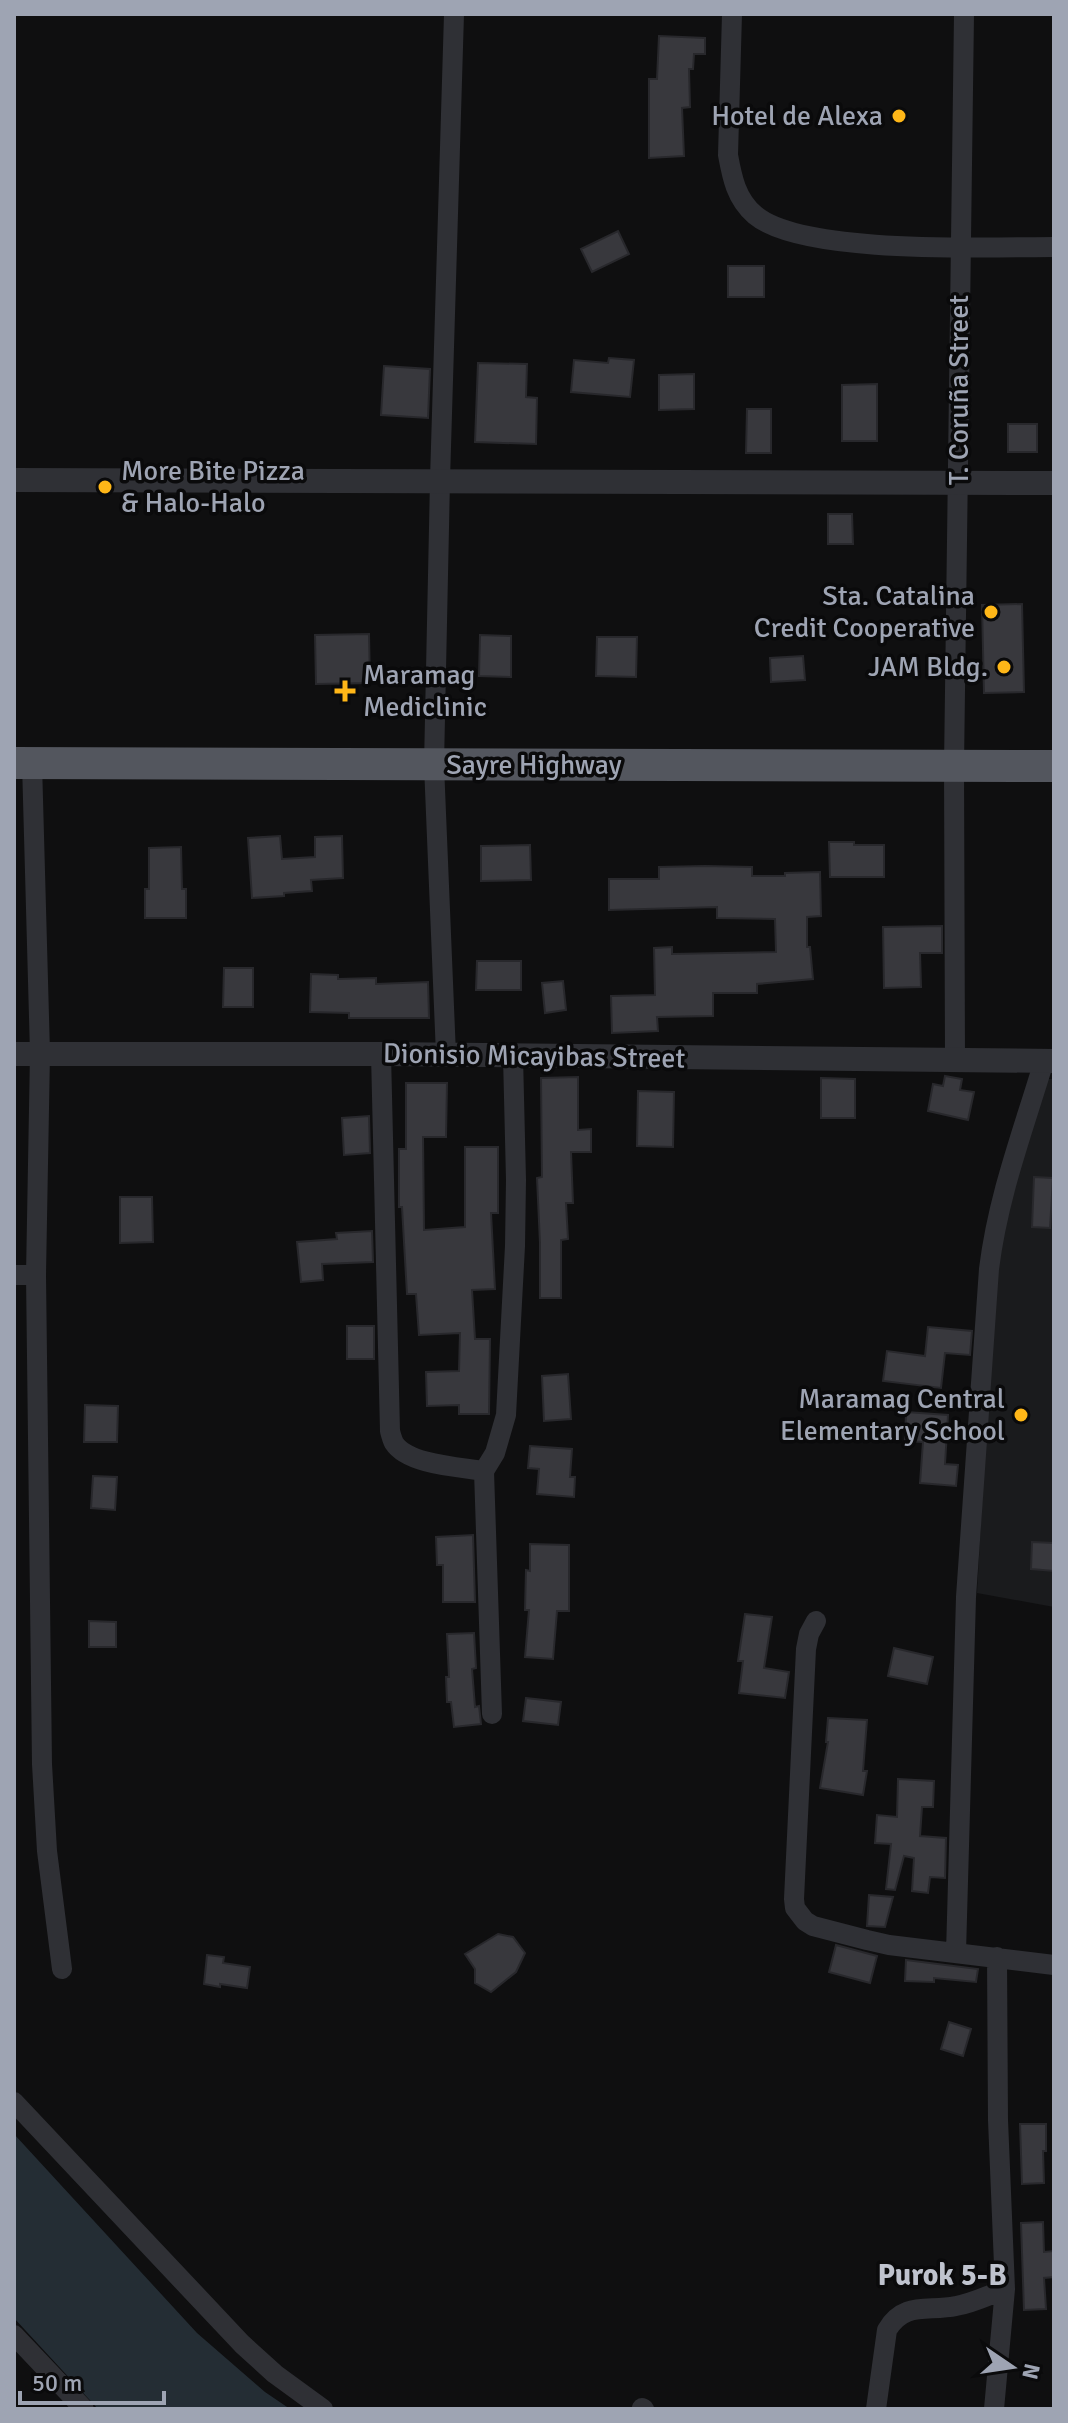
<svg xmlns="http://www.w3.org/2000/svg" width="1068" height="2423" font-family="Signika,sans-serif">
	<rect width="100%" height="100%" fill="#0f0f10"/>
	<path fill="#1a1b1d" d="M1048,1079H1054V1607L977,1593L997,1236Z"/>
	<path fill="#242d34" d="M14,2134L197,2333L265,2392L290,2409H98L14,2318Z"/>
	<path fill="#38383d" stroke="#28282c" stroke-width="2" d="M659,36L705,38V54H694L693,69H689L690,107L682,108L684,156L649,158V79H657Z
		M618,231L629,254L592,272L581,249Z
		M728,266H764V297H728Z
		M609,358L634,360L630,397L571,392L574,360L608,363Z
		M478,363L527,364L526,397L537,398L536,444L475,442Z
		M384,366L430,369L428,418L381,415Z
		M694,374V409L659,410V375Z
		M877,384V441H842V385Z
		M747,409H771V453H746Z
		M1008,424H1037V452H1008Z
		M828,514H852L853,544H828Z
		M1022,604L1024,692L984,693L982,605Z
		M369,634L370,683L316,684L315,635Z
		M480,635L511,636V677L479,676Z
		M597,637H637L636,677L596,676Z
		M803,656L805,680L771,682L770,658Z
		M280,836L282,859L315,857V837L342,836L343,878L311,880L312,891L284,893V896L252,898L248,838Z
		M829,842H854V845H884V877H830Z
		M530,845L531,880L481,881V846Z
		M181,847L182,889H186V918H145V889H149V848Z
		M705,866L752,867V876H785V873L820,872L821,916L807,917V947H810L813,979L757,984V993H713V1016L657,1017L658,1031L612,1033L611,996L655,995L654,948L672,947V954L776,952L775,919L717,918V907L609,910V879H659V867Z
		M942,926V953H920L921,987L884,988L883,927Z
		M477,961H521V990H476Z
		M224,968H253V1007H223Z
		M311,974L338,975V979L376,978V984L428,982L429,1018H349V1013L310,1012Z
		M563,981L566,1010L545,1013L542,983Z
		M945,1076L962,1079L960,1090L974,1092L968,1120L928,1111L933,1084L943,1086Z
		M578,1077V1130L591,1129V1152H571L573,1203H566L568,1239L561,1240V1298H540V1243L537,1178L542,1177L541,1078Z
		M821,1078L855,1079V1118H821Z
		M406,1083H447L446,1137H423L424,1230L465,1227V1147H498V1213H491L495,1289L472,1290L475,1339H490L489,1414H459V1405L427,1406L426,1372L459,1371L460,1333L419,1335L416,1294H407L402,1207H399V1149H406Z
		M638,1091L674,1092L673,1147L637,1146Z
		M369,1116L370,1153L344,1155L342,1118Z
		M1034,1177L1053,1178L1050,1228L1032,1227Z
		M120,1197H152L153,1242L120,1243Z
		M372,1231L373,1262L322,1264L323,1280L301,1282L297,1242L337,1239L336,1233Z
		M347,1326H374V1359H347Z
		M928,1327L972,1331L970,1355L945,1353L941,1388L883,1381L887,1351L925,1356Z
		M568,1374L571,1419L544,1421L542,1376Z
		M85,1405L118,1406L117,1442H84Z
		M906,1412L948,1415L945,1464L958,1465L956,1486L920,1483L923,1442L905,1441Z
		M530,1446L572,1449L570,1477H575L574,1497L537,1494L539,1469L528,1468Z
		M93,1476L117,1477L115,1510L91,1508Z
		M473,1535L475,1602H443V1565H437L436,1537Z
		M1032,1542L1054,1543V1571L1031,1569Z
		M530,1544L569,1545V1611H557L553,1659L525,1657L529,1610H525L526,1570L530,1571Z
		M745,1614L772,1617L764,1668L789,1672L785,1698L739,1693L743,1661H738Z
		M89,1621L116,1622V1647H89Z
		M474,1633L476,1668L472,1669L475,1707L479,1706L481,1724L454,1727L451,1702H447L446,1677H449L447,1634Z
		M894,1648L933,1657L927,1684L888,1676Z
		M526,1698L561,1702L558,1725L523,1721Z
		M828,1718L867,1720L863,1771H867L863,1795L820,1788L828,1742H826Z
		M898,1779L934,1781L933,1807H922L920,1836L946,1838L945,1878L930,1877L928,1893L912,1891L914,1858L904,1856L895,1890L886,1889L891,1844L875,1843L877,1815L897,1817Z
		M869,1895L893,1897L885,1927L867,1926Z
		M498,1934L513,1937L525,1953L516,1972L491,1992L475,1983V1969L465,1954Z
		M836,1945L877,1956L870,1983L829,1972Z
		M207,1955L224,1957L223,1963L250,1967L247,1988L220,1984V1987L204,1984Z
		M906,1960L978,1969L976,1982L934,1978V1982L905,1981Z
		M949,2022L971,2029L963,2056L941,2049Z
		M1020,2124H1046V2151H1043L1044,2183L1022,2184Z
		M1043,2222L1044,2252L1054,2251V2277L1044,2278L1046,2309L1024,2310L1021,2223Z"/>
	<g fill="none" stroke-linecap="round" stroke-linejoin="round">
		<path stroke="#2f3035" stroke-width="20" d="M732,14L728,155C732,177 736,199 755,215C802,255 989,247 1054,247
			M32,763L40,1053L36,1275L42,1764L47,1851L62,1969
			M381,1054L390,1431C391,1435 392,1439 394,1443C408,1465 460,1467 484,1471L495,1453L506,1415L515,1246L516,1180L513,1056
			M446,1055L434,765L440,480L454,14
			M955,1059L954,766L964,14
			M14,1275H36
			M484,1471L492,1714
			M816,1621L809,1634L806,1649L794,1899L795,1908L805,1921L813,1926L867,1940L889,1945L1054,1965
			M956,1953L966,1597L989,1269C998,1196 1023,1131 1044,1061
			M14,2102L242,2344L275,2374L323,2409
			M14,2335L84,2409
			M642,2408L644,2409
			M876,2409L887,2330C904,2301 928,2312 956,2306C973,2303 989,2295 1005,2289
			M994,2409L1005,2289L998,2120L997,1957"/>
		<path stroke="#2f3035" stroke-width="24" d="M14,480L1054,483
			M14,1054H381L1054,1061"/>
		<path stroke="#53565e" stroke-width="32" d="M14,763L1054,766"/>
	</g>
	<g fill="#ffb718" stroke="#0a0a0b" stroke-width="3">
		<circle cx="899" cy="116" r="8"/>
		<circle cx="105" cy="487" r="8"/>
		<circle cx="991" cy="612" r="8"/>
		<circle cx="1004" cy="667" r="8"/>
		<path d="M341 679h8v8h8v8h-8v8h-8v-8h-8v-8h8z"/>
		<circle cx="1021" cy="1415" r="8"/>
	</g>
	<g text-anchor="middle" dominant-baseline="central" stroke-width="7" stroke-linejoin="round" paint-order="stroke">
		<g font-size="28" fill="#9ea4b3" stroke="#0a0a0b" text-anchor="end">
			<text x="883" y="116">Hotel de Alexa</text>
			<text x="121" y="471" text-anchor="start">More Bite Pizza<tspan x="121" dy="32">&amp; Halo-Halo</tspan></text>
			<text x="975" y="596">Sta. Catalina<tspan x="975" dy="32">Credit Cooperative</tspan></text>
			<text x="988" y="667">JAM Bldg.</text>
			<text x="363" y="675" text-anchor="start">Maramag<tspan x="363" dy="32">Mediclinic</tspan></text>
			<text x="1005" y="1399">Maramag Central<tspan x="1005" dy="32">Elementary School</tspan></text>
		</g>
		<g font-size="28" fill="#9ea4b3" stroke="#0a0a0b">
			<text transform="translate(959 390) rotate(-90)">T. Coruña Street</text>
			<text x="534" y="765">Sayre Highway</text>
			<text transform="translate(534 1056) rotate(1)">Dionisio Micayibas Street</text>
		</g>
		<g font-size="30" font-weight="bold" fill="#bfc3ce" stroke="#0a0a0b">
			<text x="942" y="2275">Purok 5-B</text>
		</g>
	</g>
	<rect width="1068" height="2423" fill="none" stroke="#9ea4b3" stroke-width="32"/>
	<g transform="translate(1012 2367) rotate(103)" stroke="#0a0a0b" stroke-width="6" paint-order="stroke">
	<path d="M0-6L14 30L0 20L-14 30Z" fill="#9ea4b3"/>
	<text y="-12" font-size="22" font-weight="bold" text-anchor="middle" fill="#9ea4b3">N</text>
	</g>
	<path d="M20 2391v12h144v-12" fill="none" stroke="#9ea4b3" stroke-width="4"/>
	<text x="32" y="2391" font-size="24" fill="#9ea4b3" stroke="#0a0a0b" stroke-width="6" paint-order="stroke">50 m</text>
</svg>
